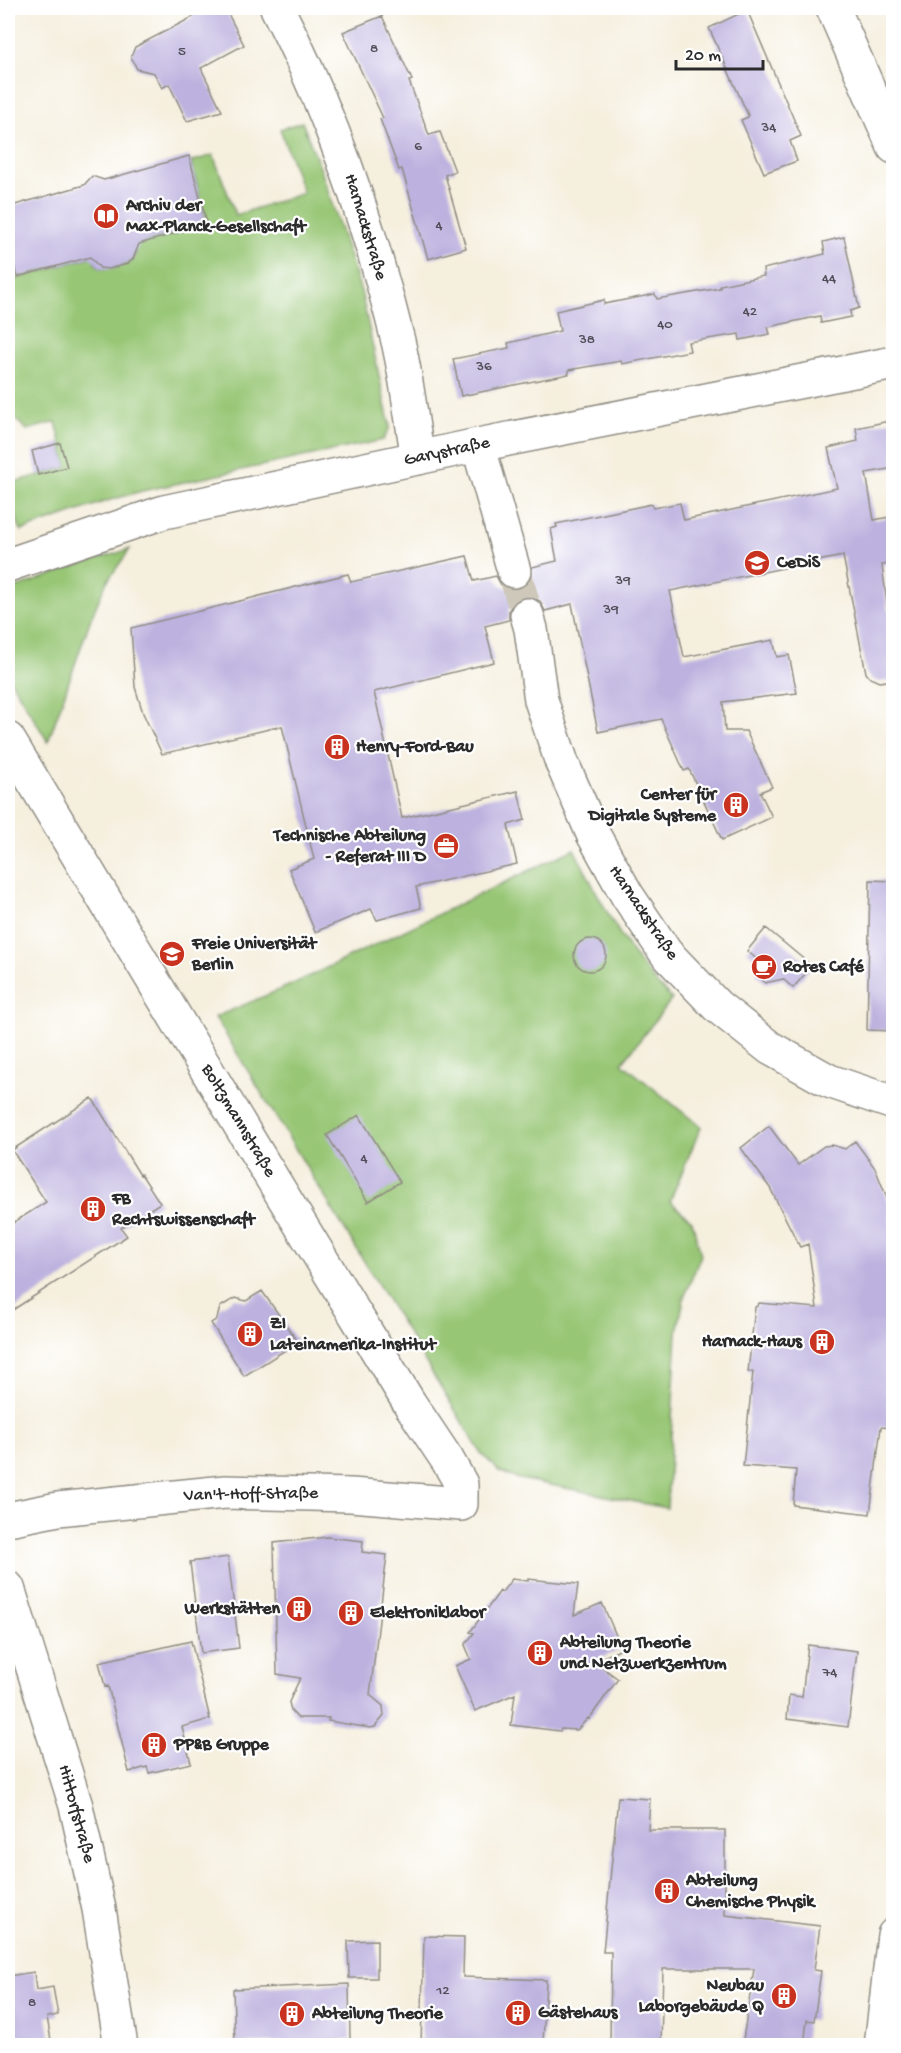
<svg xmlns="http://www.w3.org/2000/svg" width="901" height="2053" font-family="'Gochi Hand',sans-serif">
	<rect width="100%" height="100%" fill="#fff"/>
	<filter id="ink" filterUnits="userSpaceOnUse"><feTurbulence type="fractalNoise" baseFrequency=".0167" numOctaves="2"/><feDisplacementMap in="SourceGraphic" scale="12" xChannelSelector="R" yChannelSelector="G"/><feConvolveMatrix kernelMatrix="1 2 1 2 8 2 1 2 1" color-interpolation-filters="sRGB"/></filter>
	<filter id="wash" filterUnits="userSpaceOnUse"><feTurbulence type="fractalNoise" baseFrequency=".008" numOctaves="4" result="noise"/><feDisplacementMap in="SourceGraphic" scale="24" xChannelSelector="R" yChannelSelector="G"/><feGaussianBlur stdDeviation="1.35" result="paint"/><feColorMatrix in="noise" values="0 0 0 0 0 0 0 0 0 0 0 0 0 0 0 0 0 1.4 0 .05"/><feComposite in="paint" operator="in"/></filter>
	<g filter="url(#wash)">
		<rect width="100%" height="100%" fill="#f5efde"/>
		<path fill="#97c675" stroke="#617850" stroke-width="1.5" d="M302,122L321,170L361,291L390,427L383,440L142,491L107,501L21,531L8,494V484L67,467L56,422L27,430L8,412V240L16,279L97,255L94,262L100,268C114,270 130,267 136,253L131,246L207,224L191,162L213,155L236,215L303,193L280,129Z
			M130,549L106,583L91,618L48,742L8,676V591L72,567Z
			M574,849C602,903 627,957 672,999L622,1063L701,1127L670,1201L692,1221L701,1255L684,1298L677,1333L667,1508L515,1478L499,1471L481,1453L215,1017L293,984Z"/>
		<g id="blocks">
			<path fill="#bdb2df" d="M188,8H225L244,45L201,68L222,111L187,121L169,84L162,88L154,73L137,69L131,57L135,47L193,17Z
				M747,10L801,136L790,141L797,161L764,173L741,120L748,117V115L709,28Z
				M382,16L412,80L409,81L429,135L440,132L455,171L445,175L466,248L428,259L402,169L399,170L380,119L383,118L343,32Z
				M189,156L207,224L139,244L133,259L127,264L109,269L100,268L90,257L17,277L8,240V207L84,185L92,176L104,180Z
				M844,237L859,308L850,311L851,317L821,323L820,316L778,325L768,327L770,334L740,340L739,334L688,342L690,351L622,364L621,361L569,370V374L461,396L453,359L509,348L508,343L560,331L556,311L604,300V304L655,294L657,299L720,288V285L764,276L763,269L825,254L823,242Z
				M894,420V468L866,473L874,520L894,516V563L882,565L888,611H894V680L879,682L870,678L866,673L843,556L670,591L684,657L773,640L777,657L789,655L797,693L723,702L725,731H746L772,787L760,792L772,817L722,840L689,769L684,771L661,719L598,732L572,604L545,611L540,601L531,597H521L514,602L509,610V620L485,626L494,662L374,692L402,818L518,791L525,820L508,825L517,864L416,887L421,908L377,920L371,909L315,932L289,869L314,859L282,726L162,754L143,713L135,687L131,628L348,574L351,582L467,556L474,581L496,576L501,585L510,589H519L528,584L532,576V567L557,561L551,529L557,527L556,524L652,504L653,508L680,503L684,520L837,488L828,448L858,441L856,428Z
				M60,443L67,467L38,475L32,451Z
				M870,880L894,881V1031L867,1030Z
				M766,928L812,966L793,988L783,979L765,983L757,974L758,960L747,951Z
				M574 955a16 16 0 1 1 32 0a16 16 0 1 1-32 0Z
				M92,1098L140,1175L141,1174L160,1203L121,1228L127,1236L8,1313V1226L46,1202L12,1150Z
				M359,1115L400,1182L368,1202L327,1135Z
				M769,1126L798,1165L824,1146L832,1145L845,1149L855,1141L875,1168L893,1213L889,1215L894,1231V1414L892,1428L881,1427L870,1514L793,1505L796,1470L743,1466L753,1372H748L755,1307L758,1306L759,1303L817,1308L808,1244L800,1247L770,1188L741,1148Z
				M262,1291L298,1342L244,1376L211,1323L217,1319L220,1307L235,1298L246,1301Z
				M327,1537L363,1541L362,1552L387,1555L370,1695L383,1706L384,1716L375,1727L370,1728L328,1721L329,1718H298L291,1711L289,1702L300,1678L277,1674L274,1543Z
				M228,1557L239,1648L201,1653L190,1562Z
				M512,1579L528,1581V1579L578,1584L574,1615L602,1603L622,1649L594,1661L618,1679L589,1719L588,1718L577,1730L561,1729L560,1731L511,1725L515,1694L475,1711L455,1666L471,1659L465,1645L474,1633L470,1632L500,1591L502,1592Z
				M191,1641L210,1719L182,1727L191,1763L149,1773L147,1767L129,1772L108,1686L105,1687L99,1662Z
				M808,1645L857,1651L848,1727L787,1719L789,1695L802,1697Z
				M618,1797L650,1799L648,1830H725V1915L820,1926L814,1970L821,1971L814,2021L807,2020L804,2046H742L754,1969H663L661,2046H610L611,1952H603Z
				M424,1936L464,1937L463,1977L546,1980L543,2046H421Z
				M377,1940V1978H349L348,1941Z
				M34,1972L36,1990L53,1987L58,2015L47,2017L52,2046H8V1976Z
				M349,1984L350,2040L235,2044L233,1989Z"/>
		</g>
	</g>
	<g filter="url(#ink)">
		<use href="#blocks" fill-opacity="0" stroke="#908d84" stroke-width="1.5"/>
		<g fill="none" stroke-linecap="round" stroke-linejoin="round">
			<path stroke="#cdc8ba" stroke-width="33" stroke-dasharray="33 16" stroke-linecap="butt" d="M514,571L527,615"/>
			<g stroke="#908d84" stroke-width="36">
				<path id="street" d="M277,8C331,113 370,226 398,341C407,379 411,419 418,458
					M833,8L894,147
					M478,445L514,571
					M527,615L531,629L541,700L562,763L593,834L627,895L666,953L717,1006L770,1048L829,1081L894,1103
					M8,739L264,1165L410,1404L448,1461L461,1484V1504L351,1495L225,1492L58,1509L8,1519
					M8,1588L76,1806L99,1909L121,2046"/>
			</g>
			<g stroke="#908d84" stroke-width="36">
				<path id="secondary" d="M8,565L164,512L478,445L894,363
					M881,2046L894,1935"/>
			</g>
			<use href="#street" stroke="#fff" stroke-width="33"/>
			<use href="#secondary" stroke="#fff" stroke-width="33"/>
		</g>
	</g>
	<defs>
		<g id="library-disc" transform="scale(1.35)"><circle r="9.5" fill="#c8321e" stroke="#fff"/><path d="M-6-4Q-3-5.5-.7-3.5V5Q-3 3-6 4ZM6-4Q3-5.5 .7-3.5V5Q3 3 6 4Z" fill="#fff"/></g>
		<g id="university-disc" transform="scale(1.35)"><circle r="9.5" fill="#c8321e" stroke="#fff"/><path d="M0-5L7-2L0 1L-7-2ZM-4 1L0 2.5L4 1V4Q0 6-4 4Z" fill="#fff"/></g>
		<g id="building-disc" transform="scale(1.35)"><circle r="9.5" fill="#c8321e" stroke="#fff"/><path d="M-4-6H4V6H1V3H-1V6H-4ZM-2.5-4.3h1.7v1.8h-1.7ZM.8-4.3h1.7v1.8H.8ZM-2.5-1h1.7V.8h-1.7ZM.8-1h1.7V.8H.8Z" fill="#fff"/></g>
		<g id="office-disc" transform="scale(1.35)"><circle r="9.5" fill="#c8321e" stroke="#fff"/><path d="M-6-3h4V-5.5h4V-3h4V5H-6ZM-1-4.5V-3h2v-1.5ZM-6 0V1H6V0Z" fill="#fff"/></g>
		<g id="cafe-disc" transform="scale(1.35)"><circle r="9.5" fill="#c8321e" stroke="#fff"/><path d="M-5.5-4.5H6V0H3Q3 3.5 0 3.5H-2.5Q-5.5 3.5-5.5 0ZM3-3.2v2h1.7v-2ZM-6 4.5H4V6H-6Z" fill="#fff"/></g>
	</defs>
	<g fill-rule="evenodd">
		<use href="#library-disc" x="106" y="216"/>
		<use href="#university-disc" x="757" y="563"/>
		<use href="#building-disc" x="337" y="747"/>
		<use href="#building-disc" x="736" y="805"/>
		<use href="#office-disc" x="446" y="846"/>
		<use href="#university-disc" x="172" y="954"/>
		<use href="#cafe-disc" x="764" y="967"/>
		<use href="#building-disc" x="93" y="1209"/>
		<use href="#building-disc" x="250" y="1334"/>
		<use href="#building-disc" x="822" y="1342"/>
		<use href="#building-disc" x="299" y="1609"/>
		<use href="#building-disc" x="351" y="1613"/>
		<use href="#building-disc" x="540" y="1653"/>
		<use href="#building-disc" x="154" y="1745"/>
		<use href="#building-disc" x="667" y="1891"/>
		<use href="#building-disc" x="784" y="1996"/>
		<use href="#building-disc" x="518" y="2013"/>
		<use href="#building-disc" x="292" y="2014"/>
	</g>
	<g text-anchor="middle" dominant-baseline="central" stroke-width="4.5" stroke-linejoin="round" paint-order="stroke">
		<g font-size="15" fill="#504d58">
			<text x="374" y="49">8</text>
			<text x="182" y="52">5</text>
			<text x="769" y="128">34</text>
			<text x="418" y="147">6</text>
			<text x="439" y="226">4</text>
			<text x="829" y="279">44</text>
			<text x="750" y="312">42</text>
			<text x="665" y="325">40</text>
			<text x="587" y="340">38</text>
			<text x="484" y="367">36</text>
			<text x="623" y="581">39</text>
			<text x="611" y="610">39</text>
			<text x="364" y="1159">4</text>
			<text x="830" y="1673">74</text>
			<text x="443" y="1991">12</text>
			<text x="32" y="2003">8</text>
		</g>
		<g font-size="18" font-weight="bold" fill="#2b2b2b" stroke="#fff" text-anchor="start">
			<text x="126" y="206">Archiv der<tspan x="126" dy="21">Max-Planck-Gesellschaft</tspan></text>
			<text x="777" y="563">CeDiS</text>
			<text x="356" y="747">Henry-Ford-Bau</text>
			<text x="716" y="795" text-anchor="end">Center für<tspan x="716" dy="21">Digitale Systeme</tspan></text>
			<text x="426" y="836" text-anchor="end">Technische Abteilung<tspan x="426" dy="21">- Referat III D</tspan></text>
			<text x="192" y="944">Freie Universität<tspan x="192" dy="21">Berlin</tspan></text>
			<text x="783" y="967">Rotes Café</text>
			<text x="112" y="1199">FB<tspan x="112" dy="21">Rechtswissenschaft</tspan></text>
			<text x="270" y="1324">ZI<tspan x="270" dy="21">Lateinamerika-Institut</tspan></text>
			<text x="802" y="1342" text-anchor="end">Harnack-Haus</text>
			<text x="280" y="1609" text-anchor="end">Werkstätten</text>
			<text x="370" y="1613">Elektroniklabor</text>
			<text x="560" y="1643">Abteilung Theorie<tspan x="560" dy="21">und Netzwerkzentrum</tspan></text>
			<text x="174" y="1745">PP&amp;B Gruppe</text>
			<text x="686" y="1881">Abteilung<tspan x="686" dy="21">Chemische Physik</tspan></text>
			<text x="764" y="1986" text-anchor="end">Neubau<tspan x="764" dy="21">Laborgebäude Q</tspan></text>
			<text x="538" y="2013">Gästehaus</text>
			<text x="312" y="2014">Abteilung Theorie</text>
		</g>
		<g font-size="18" fill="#2b2b2b" stroke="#fff">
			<text transform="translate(365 227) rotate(73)">Harnackstraße</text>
			<text transform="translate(447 452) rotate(-12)">Garystraße</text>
			<text transform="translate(643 913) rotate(56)">Harnackstraße</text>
			<text transform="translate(238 1121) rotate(59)">Boltzmannstraße</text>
			<text transform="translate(251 1495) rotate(-1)">Van't-Hoff-Straße</text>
			<text transform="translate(76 1814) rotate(75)">Hittorfstraße</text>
		</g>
	</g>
	<rect width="901" height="2053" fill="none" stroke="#fff" stroke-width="30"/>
	<path d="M676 60v9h87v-9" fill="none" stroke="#2b2b2b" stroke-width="3"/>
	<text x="685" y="60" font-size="18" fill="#2b2b2b" stroke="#ffffff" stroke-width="4.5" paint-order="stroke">20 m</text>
</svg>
